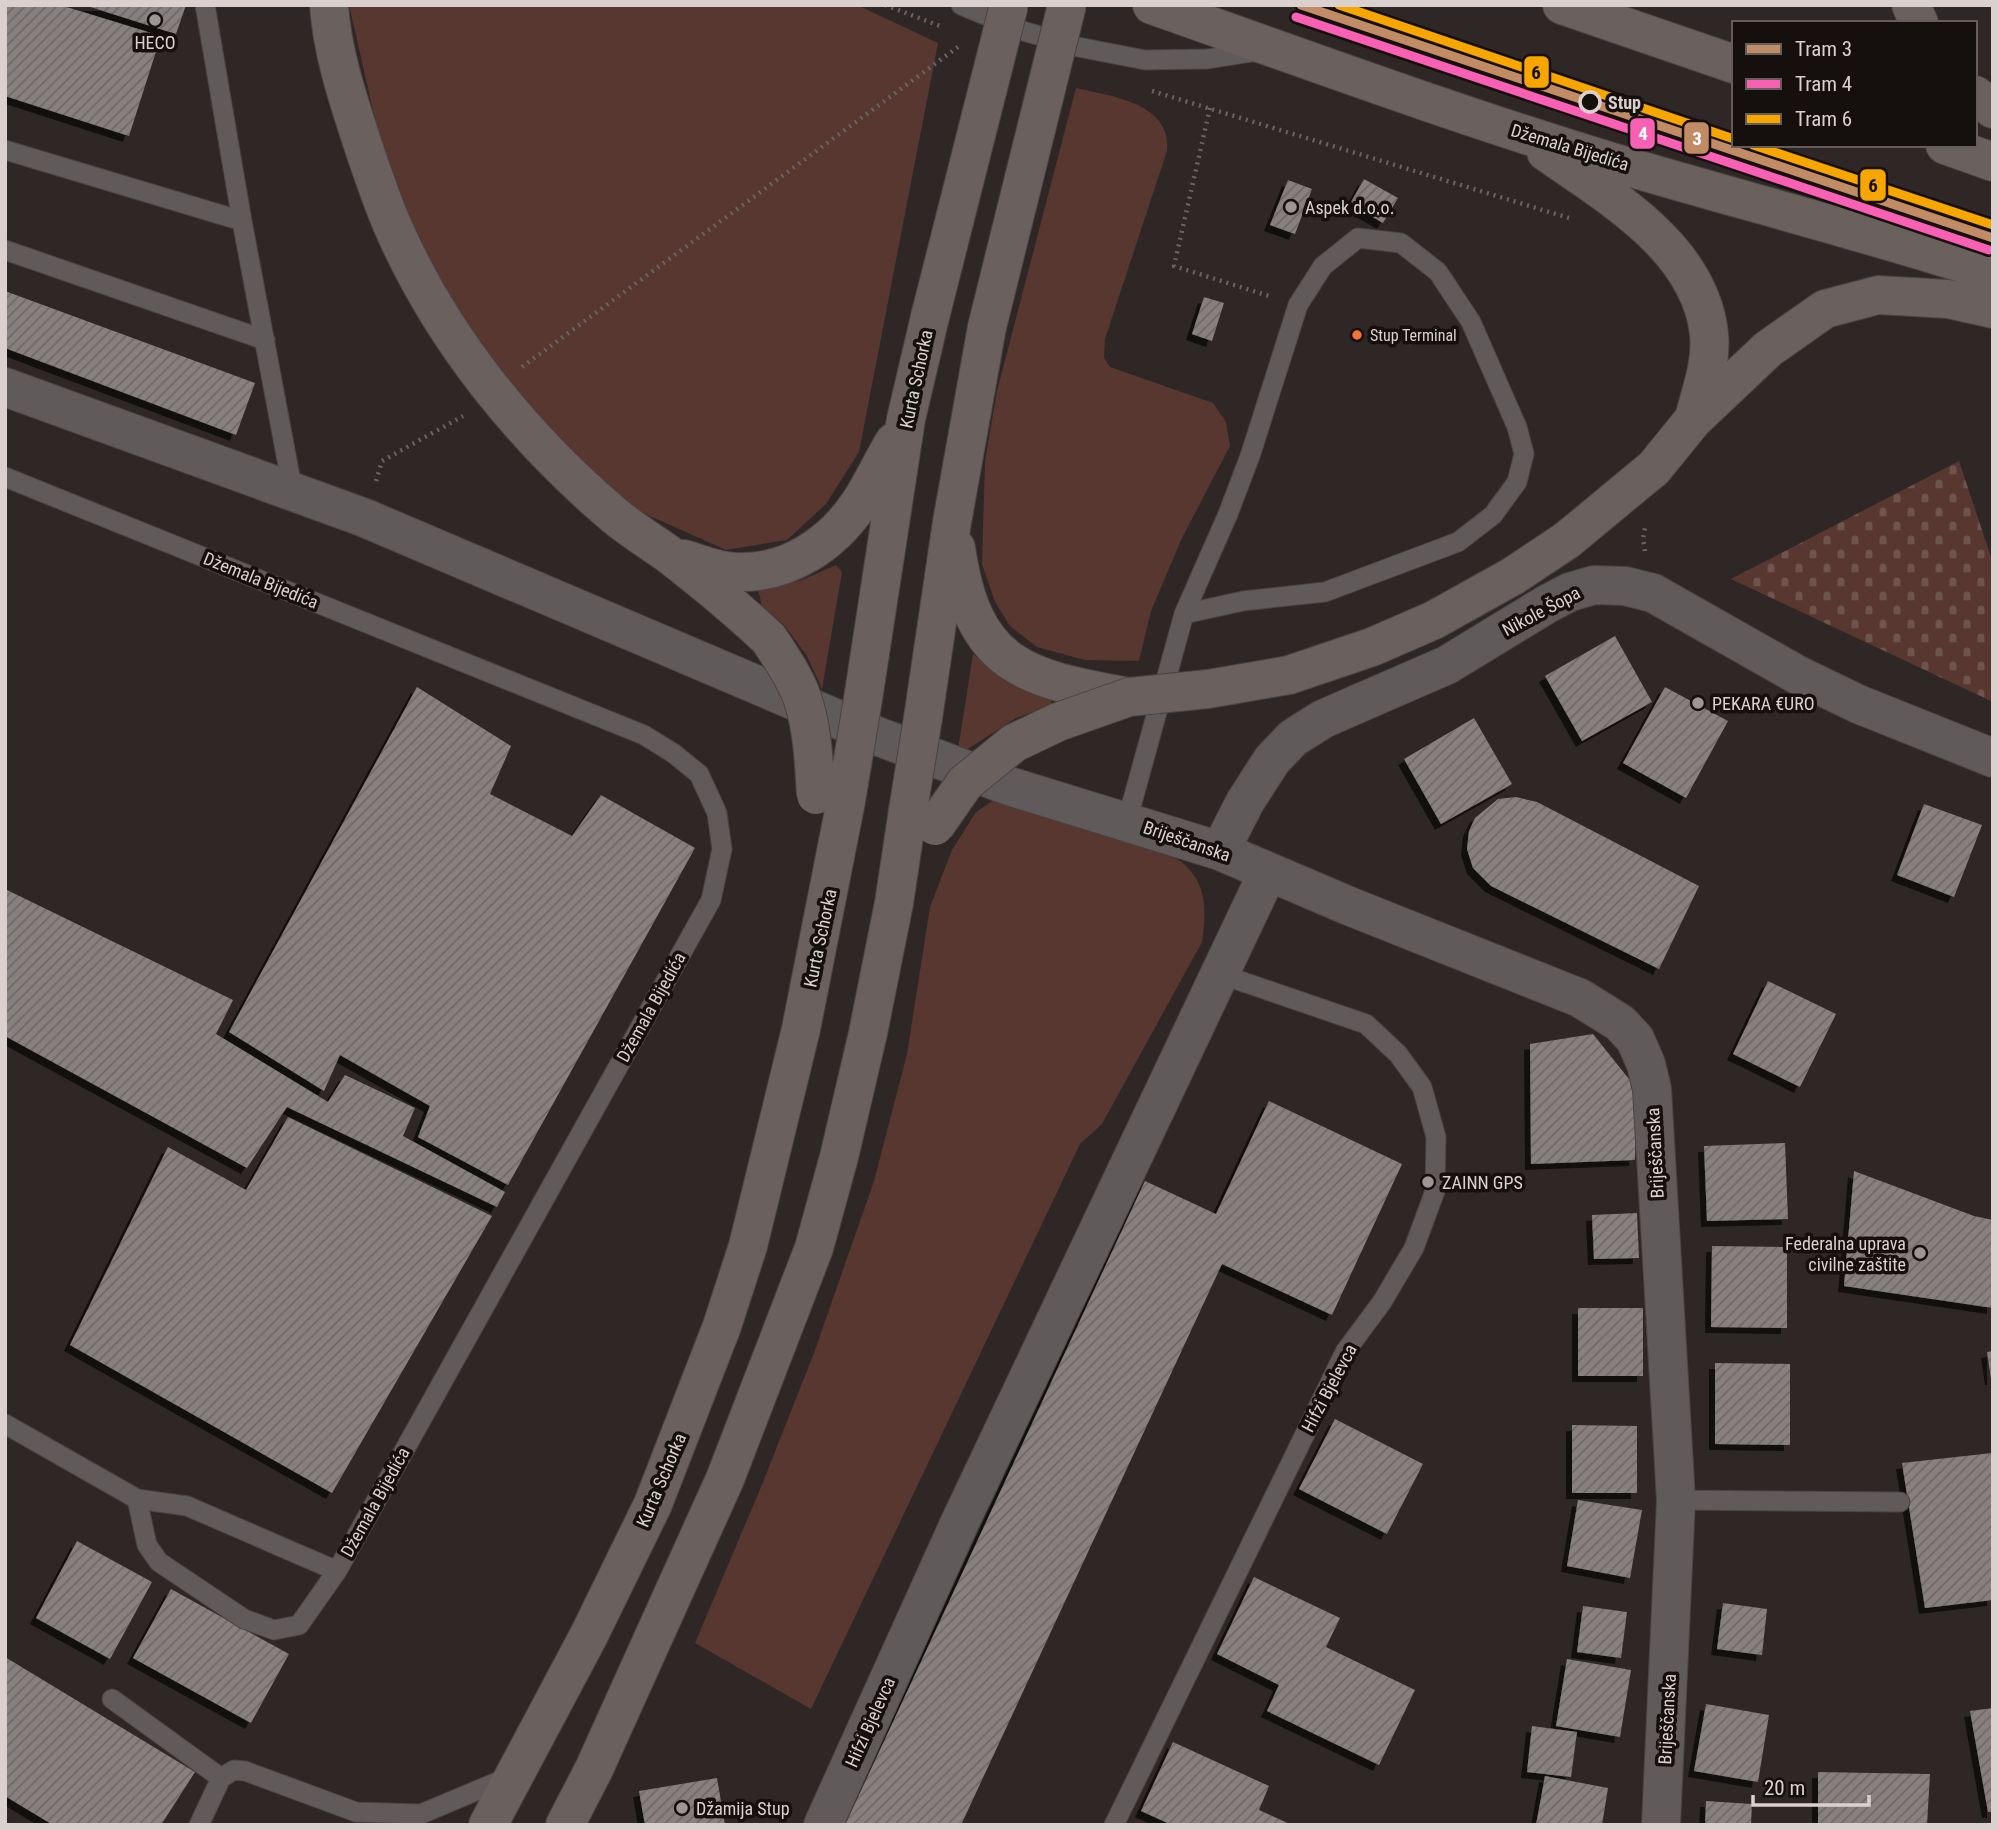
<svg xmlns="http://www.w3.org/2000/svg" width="1998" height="1830" font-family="'Roboto Condensed',sans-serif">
	<defs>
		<pattern id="cemetery-stones" width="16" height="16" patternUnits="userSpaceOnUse" patternTransform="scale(1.75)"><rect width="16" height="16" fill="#573730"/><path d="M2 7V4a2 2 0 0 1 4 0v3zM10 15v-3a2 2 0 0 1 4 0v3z" fill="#6f534d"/></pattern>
		<pattern id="building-hatch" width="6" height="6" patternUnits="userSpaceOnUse" patternTransform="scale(1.75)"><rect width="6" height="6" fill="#87807f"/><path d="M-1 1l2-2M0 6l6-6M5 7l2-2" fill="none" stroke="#6e6968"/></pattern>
		<filter id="shadow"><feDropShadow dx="-6" dy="6" stdDeviation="0" flood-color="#0009"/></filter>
	</defs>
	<rect width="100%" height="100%" fill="#2e2726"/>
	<path fill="#573730" d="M349,5H857L938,43L859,452L826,504L787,540L726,550L632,508L558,445L454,310L386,167Z
		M1076,88C1111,96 1172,103 1167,151L1105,339L1104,358L1110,367L1213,403L1226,422L1230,446L1182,538L1151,611L1139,661L1085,660L1037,647L1010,626L995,602L982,564L985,461L997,391Z
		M836,565L842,572L822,689L807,656L785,626L762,606L758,590L802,580Z
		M973,654L1005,680L1030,693L1052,695L1051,706L1016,718L957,756Z
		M994,800L1161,851C1169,855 1179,859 1185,865C1208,886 1206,914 1202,942L1102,1124L1080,1144L811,1709L695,1643L761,1487L814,1353L874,1181L907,1054L930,907L952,850L976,812Z"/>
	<path fill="url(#cemetery-stones)" d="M1959,461L1993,563V702L1731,579Z"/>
	<path fill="url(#building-hatch)" filter="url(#shadow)" d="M5,5H60L161,36L129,136L5,96Z
		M84,5H186L176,34Z
		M1364,179L1398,198L1383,223L1350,204Z
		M1288,180L1312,189L1295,234L1270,225Z
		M5,291L255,383L236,435L5,348Z
		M1204,297L1224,303L1212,341L1192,334Z
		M1615,636L1652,702L1582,741L1545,676Z
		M417,687L511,746L490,794L572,836L601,795L695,848L508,1185L418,1137L430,1106L340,1055L324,1091L229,1032Z
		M1665,687L1728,721L1686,798L1623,763Z
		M1474,718L1512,784L1441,824L1404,759Z
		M1516,797L1537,802L1699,886L1659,969L1491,886L1473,868L1467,849L1469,831L1475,818L1498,799Z
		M1924,804L1982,825L1954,897L1897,875Z
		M5,889L233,1000L216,1034L328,1102L345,1075L415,1108L403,1136L505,1192L497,1207L287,1107L247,1168L5,1036Z
		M1768,981L1836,1014L1800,1087L1733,1054Z
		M1593,1034L1637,1089L1635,1160L1531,1164L1530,1044Z
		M1269,1101L1402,1164L1332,1315L1222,1264L961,1825H845L1145,1181L1216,1214Z
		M288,1117L492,1216L332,1493L70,1345L168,1147L246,1190Z
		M1785,1143L1788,1219L1707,1221L1704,1146Z
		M1854,1171L1974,1216L1993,1220V1308L1844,1286Z
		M1637,1213L1639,1258L1594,1259L1592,1215Z
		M1712,1246L1787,1247V1328L1711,1327Z
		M1578,1308H1643V1376H1578Z
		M1993,1351V1379H1991L1987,1352Z
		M1715,1363L1790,1364V1445L1715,1444Z
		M1335,1419L1423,1464L1387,1534L1299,1489Z
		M1572,1425L1637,1426V1493H1572Z
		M1992,1453L1993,1600L1925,1608L1902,1463Z
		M1578,1500L1642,1510L1630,1578L1567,1566Z
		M77,1541L152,1582L110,1659L36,1618Z
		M1254,1577L1340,1618L1326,1647L1415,1690L1379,1765L1267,1711L1279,1685L1217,1654Z
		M171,1589L289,1654L251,1723L133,1658Z
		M1723,1603L1767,1609L1762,1655L1717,1649Z
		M1583,1606L1627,1612L1621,1658L1577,1652Z
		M5,1657L195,1772L161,1825H53L5,1796Z
		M1567,1659L1631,1670L1620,1737L1556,1726Z
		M1706,1704L1769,1715L1758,1782L1694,1771Z
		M1993,1708V1812H1988L1970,1711Z
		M1532,1726L1577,1732L1571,1777L1527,1772Z
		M1173,1742L1269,1786L1259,1810L1292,1825H1172L1141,1811Z
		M1818,1772L1930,1774L1927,1825H1818Z
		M1545,1776L1608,1788L1602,1825H1536Z
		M717,1778L725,1825H645L639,1791Z
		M1706,1801L1752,1804L1751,1825H1705Z"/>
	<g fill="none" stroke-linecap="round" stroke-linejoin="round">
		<g stroke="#494342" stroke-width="21">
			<path id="service" d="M205,5L242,221L293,492
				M961,5L1023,31L1078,47L1145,60L1207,59L1258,51
				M5,150L242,221
				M5,250L265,340
				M5,477L644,735L673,753L699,774L717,813L722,849L711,900L337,1571L187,1506L137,1499L5,1424
				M1127,821L1184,614L1228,514L1250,456L1298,305L1323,266L1358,238L1401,243L1438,272L1471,322L1517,427L1524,454L1517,482L1493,515L1458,542L1325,592L1243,601L1184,614
				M137,1499L147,1545L159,1562L244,1619L274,1630L299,1625L337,1571
				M1676,1500L1900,1502
				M112,1699L221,1778L234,1770L245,1771L356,1812L421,1814L509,1777
				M199,1825L221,1778
				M1114,1825L1345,1352L1382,1302L1414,1248L1435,1191L1436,1137L1422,1087L1398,1054L1366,1024L1220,974"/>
		</g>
		<g stroke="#494342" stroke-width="40">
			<path id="minor" d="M5,387L365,518L877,736L1009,786L1220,851L1349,906L1580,998L1620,1023L1635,1039L1646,1064L1652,1089L1676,1500L1661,1825
				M1220,851L1245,802L1272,760L1293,738L1323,719L1447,665L1547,604L1570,592L1594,585L1625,586L1653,593L1796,674L1858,704L1993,758
				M823,1825L960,1522L1268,872"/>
		</g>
		<g stroke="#494342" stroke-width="40">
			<path id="primary" d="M329,5C332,51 347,96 361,139C371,169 381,200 394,229C443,340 523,438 615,516C632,530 650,541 667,553C702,580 736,608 769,639
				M1152,5C1305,59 1457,115 1612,162C1739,200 1867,232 1993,273
				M1562,5L1734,64
				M1911,5L1919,23
				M1975,95L1993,109
				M1945,145L1993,162
				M1546,152C1610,197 1700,248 1709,334C1712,363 1701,391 1694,418
				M1567,540L1654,468L1693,420L1768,349L1825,309L1878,295L1948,299L1993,309
				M956,548C973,666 1023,678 1129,697
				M684,559C701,564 719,572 737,572C788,574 832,544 859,504C872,484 882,462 894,442
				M863,699L906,419L930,317
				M923,718L952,522L987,327
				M488,1825L589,1635L653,1504L722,1326L748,1246L801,1029L846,801
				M565,1825L594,1769L725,1479L814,1248L839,1157L868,1033L894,903L908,810"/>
		</g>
		<path stroke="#696362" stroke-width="4.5" stroke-dasharray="2 5" stroke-linecap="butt" d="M885,5L940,26
			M1152,91L1569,218
			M1210,108L1174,266L1272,297
			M522,367L958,47
			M376,481L382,461L463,416
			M1645,551L1643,539L1645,528"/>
		<use href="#service" stroke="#605b5a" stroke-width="19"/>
		<use href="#minor" stroke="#605b5a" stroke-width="38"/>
		<use href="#primary" stroke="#6a605d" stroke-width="38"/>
		<g stroke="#494342" stroke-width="40" stroke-linecap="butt">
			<path id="primary-bridge" d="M930,317L1009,5
				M987,327L1067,5
				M769,639C782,659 799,683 805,707C813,735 814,765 816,795
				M846,801L863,699
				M908,810L923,718
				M935,826L965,783L1014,743L1058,722L1129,697L1208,689L1289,675L1372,647L1434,620L1513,576L1567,540"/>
		</g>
		<use href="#primary-bridge" stroke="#6a605d" stroke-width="38"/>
		<g stroke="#15100e" stroke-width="14">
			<path id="tram-1" d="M1301,5L1993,238"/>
		</g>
		<g stroke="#15100e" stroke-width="14">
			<path id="tram-2" d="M1296,17L1989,250"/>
		</g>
		<g stroke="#15100e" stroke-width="14">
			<path id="tram-3" d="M1339,5L1734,139
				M1753,145L1993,225"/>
		</g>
		<use href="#tram-1" stroke="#c18c65" stroke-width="9"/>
		<use href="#tram-2" stroke="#f860b3" stroke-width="9"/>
		<use href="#tram-3" stroke="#f7a600" stroke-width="9"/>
	</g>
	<g fill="#9e9694" stroke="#15100e" stroke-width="2.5">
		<circle cx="155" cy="20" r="7"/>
		<circle cx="1291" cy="207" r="7"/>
		<circle cx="1698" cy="703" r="7"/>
		<circle cx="1428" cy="1182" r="7"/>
		<circle cx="1920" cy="1253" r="7"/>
		<circle cx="682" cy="1808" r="7"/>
	</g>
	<circle fill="#15100e" stroke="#dad1cf" stroke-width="3.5" cx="1590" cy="102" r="10"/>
	<circle fill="#f57335" stroke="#15100e" stroke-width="2.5" cx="1357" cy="335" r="6"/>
	<g text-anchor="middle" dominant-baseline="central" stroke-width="7" stroke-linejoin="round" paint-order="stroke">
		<g font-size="16" fill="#dad1cf" stroke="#15100e" text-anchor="start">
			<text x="1370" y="335">Stup Terminal</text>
		</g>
		<g font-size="18" fill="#dad1cf" stroke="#15100e" text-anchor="start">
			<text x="155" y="42" text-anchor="middle">HECO</text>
			<text x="1305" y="207">Aspek d.o.o.</text>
			<text x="1712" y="703">PEKARA €URO</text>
			<text x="1442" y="1182">ZAINN GPS</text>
			<text x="1906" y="1243" text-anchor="end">Federalna uprava<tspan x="1906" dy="21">civilne zaštite</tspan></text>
			<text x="696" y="1808">Džamija Stup</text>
		</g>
		<g font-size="18" font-weight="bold" fill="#dad1cf" stroke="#15100e" text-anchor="start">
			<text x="1608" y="102">Stup</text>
		</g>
		<g font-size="18" fill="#dad1cf" stroke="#15100e">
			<text transform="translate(1570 147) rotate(17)">Džemala Bijedića</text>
			<text transform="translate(916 379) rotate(-78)">Kurta Schorka</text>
			<text transform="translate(261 580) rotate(22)">Džemala Bijedića</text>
			<text transform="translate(1541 611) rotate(-28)">Nikole Šopa</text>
			<text transform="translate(1187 841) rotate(19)">Briješčanska</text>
			<text transform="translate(820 938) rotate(-78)">Kurta Schorka</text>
			<text transform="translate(651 1007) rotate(-61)">Džemala Bijedića</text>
			<text transform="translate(1655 1153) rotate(-93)">Briješčanska</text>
			<text transform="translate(1329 1388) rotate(-62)">Hifzi Bjelevca</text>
			<text transform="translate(661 1480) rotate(-67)">Kurta Schorka</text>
			<text transform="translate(375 1502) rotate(-61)">Džemala Bijedića</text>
			<text transform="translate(1667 1719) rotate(-87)">Briješčanska</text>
			<text transform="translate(870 1722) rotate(-66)">Hifzi Bjelevca</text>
		</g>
	</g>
	<g stroke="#15100e" stroke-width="2.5">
		<rect x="1523" y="55" width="27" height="34" rx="7" fill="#f7a600"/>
		<rect x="1629" y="117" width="27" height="33" rx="7" fill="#f860b3"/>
		<rect x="1683" y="121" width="27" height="34" rx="7" fill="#c18c65"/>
		<rect x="1859" y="168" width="28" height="34" rx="7" fill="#f7a600"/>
	</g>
	<g font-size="19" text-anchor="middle" font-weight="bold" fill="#fff">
		<text x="1643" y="140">4</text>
		<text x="1697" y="145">3</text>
	</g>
	<g font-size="19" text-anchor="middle" font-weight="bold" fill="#111">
		<text x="1536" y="79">6</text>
		<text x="1873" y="192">6</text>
	</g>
	<rect width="1998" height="1830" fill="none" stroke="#dad1cf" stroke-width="14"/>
	<rect x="1732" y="21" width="245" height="126" fill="#15100e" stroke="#645d5b" stroke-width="2"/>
	<rect x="1746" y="44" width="35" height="10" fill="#c18c65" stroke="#645d5b" stroke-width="2"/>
	<text x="1795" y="56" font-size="21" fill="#dad1cf">Tram 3</text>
	<rect x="1746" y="79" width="35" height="10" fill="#f860b3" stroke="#645d5b" stroke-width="2"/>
	<text x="1795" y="91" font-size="21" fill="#dad1cf">Tram 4</text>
	<rect x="1746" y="114" width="35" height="10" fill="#f7a600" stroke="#645d5b" stroke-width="2"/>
	<text x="1795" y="126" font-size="21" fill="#dad1cf">Tram 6</text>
	<path d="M1753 1795v10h116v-10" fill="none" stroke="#dad1cf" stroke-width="3.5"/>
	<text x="1764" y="1795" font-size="21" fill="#dad1cf" stroke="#15100e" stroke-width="5" paint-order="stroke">20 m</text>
</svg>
